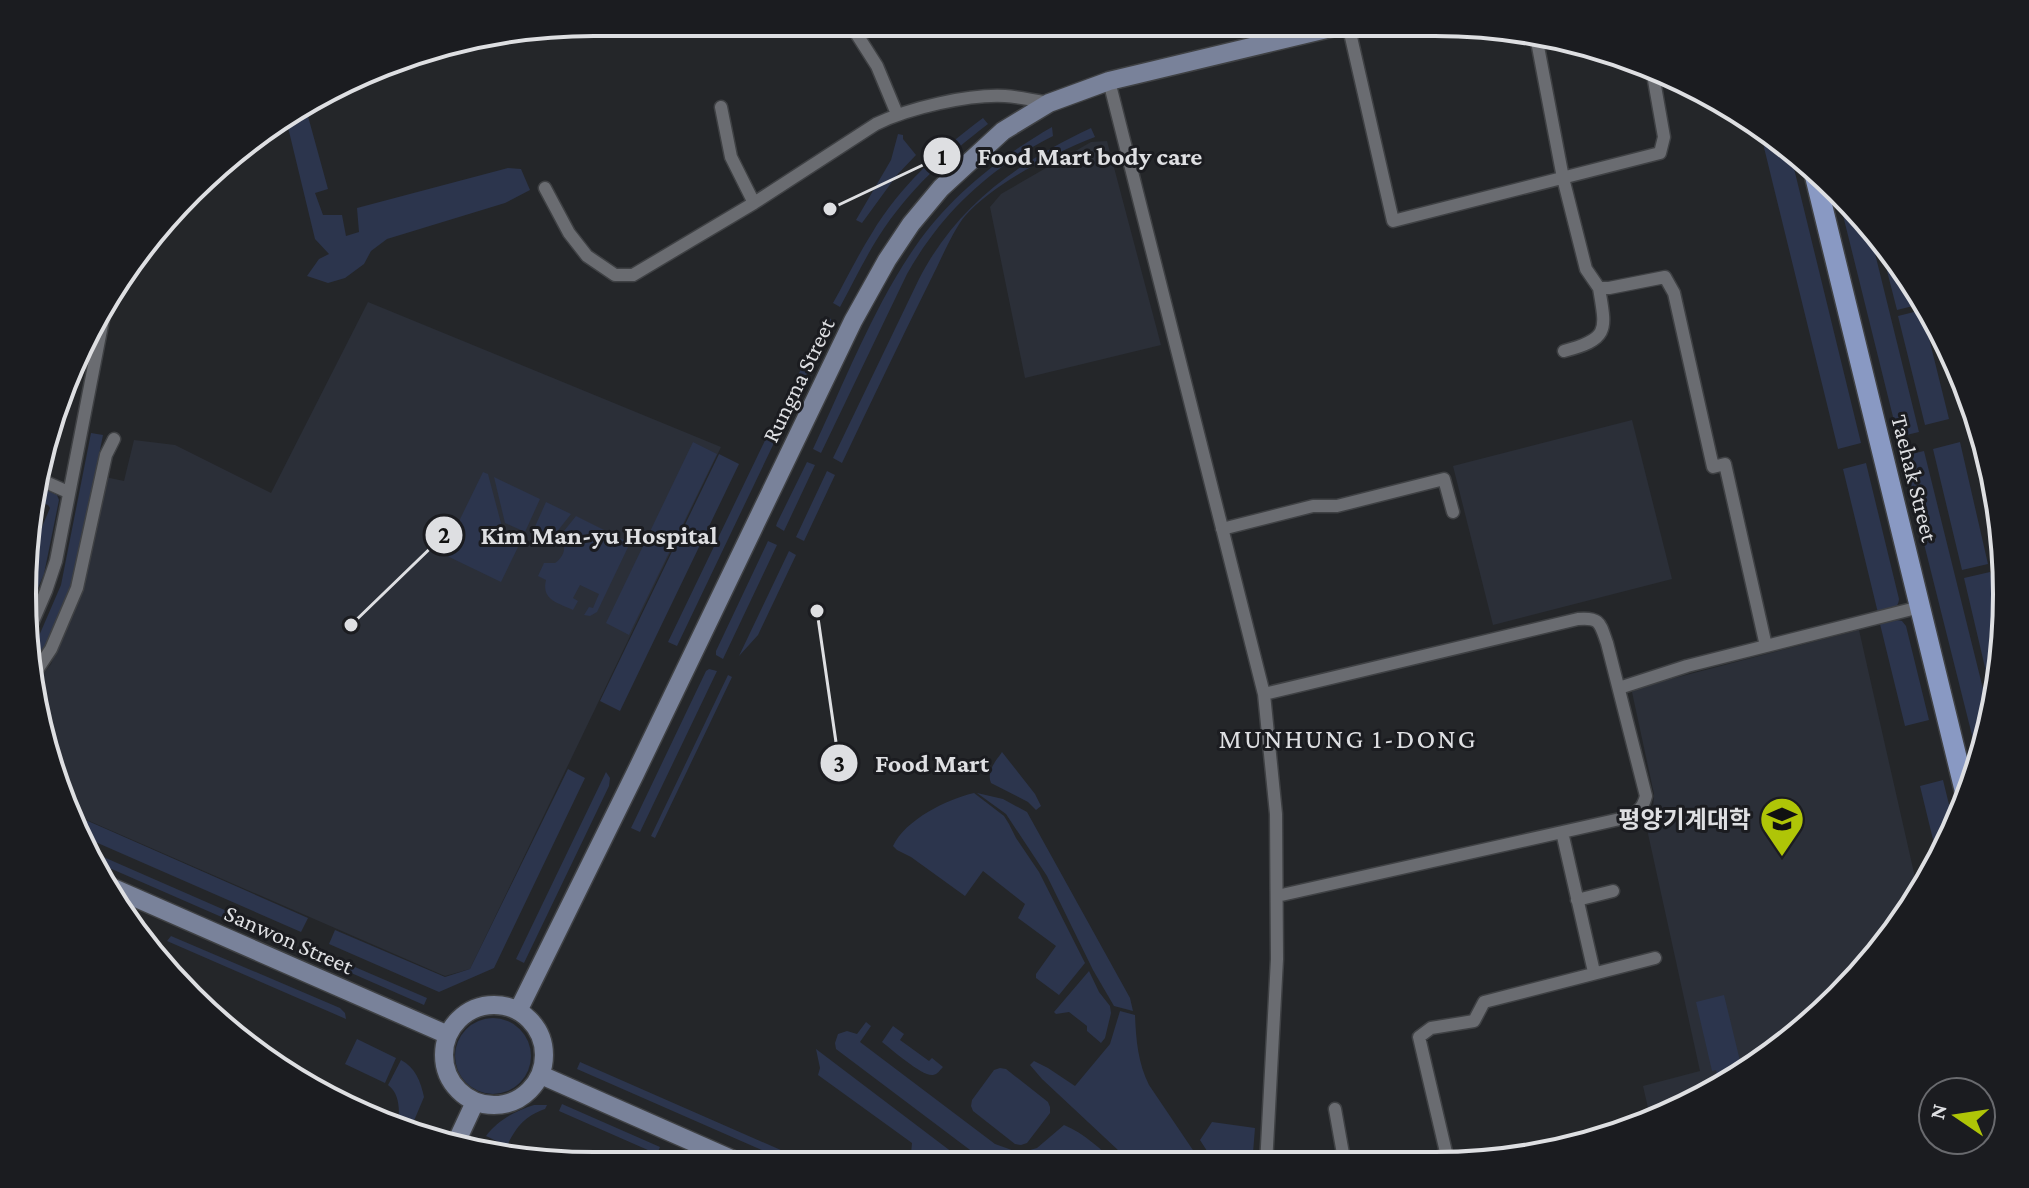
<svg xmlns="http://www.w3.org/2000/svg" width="2029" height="1188" font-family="'Crimson Pro','Noto Sans KR',serif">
	<rect width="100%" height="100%" fill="#242629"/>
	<path fill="#2b2f38" d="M1107,141L1161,345L1025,378L990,207L1001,194L1091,142Z
		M368,302L721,447L470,969L445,976L71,813L53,778L37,682L51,664L83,585L105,477L124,481L134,440L175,445L271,493Z
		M1632,420L1672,579L1493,625L1453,466Z
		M1859,630L1919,895L1910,912L1812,1024L1721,1089L1651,1121L1643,1086L1700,1071L1645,820L1653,810L1654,794L1632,692L1644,686Z"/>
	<path fill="#2c354d" d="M306,109L328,189L315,193L323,215H342L346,236L359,232L357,208L508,168L521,169L530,190L505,203L387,239L371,251L364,264L345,278L328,283L307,276L319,259L329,254L315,239L286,119Z
		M983,118L988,124C946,156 908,191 879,236C865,258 853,283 840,307L833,303C846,280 858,255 872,233C900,186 940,150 983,118Z
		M1758,123L1789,148L1861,443L1838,449Z
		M1052,127L1053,136C990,168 942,212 907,274L821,453L813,449C844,383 874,306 915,247C949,197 1000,157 1052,127Z
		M1091,128L1095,137C1054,153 994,183 965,216C953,230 939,264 930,281C900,341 871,402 842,463L833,458L919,279C957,205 1017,163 1091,128Z
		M898,134L903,135V139L916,155L897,175L862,223L856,220L891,160Z
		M1836,187L1868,225L1919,432L1898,437Z
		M1894,256C1907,272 1916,284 1921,304L1897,310L1884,259Z
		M1922,310L1949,419L1925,425L1898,316Z
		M829,318L831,319L832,324L787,416L783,418L780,415V412L825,320Z
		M771,428L774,432V443L677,646L668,642Z
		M91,433L103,435L71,593L44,656L33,662L32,652L61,585Z
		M693,442L717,454L629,635L606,623Z
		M1960,442L1988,564L1962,570L1933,449Z
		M1924,451L1991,721L1979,763L1902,456Z
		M719,454L739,464L620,711L600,701Z
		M807,462L815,465L784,531L776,526L777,523Z
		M1866,463L1899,599C1898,611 1888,611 1878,613L1843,469Z
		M827,471L835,475L804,541L796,537Z
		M483,472L488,474L502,527L501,536L519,545L501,582L443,554Z
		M494,477L540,499L525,532L505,523Z
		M40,487L57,495L59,500L44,574L26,616L22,594L27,575L25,577L28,560L50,508L48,505L37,501Z
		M546,502L571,514L556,533L547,531L536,533L533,531Z
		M576,516L630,543L597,612L590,616L584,615L589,607L593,608L599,594L580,585L573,598L578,601L573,610C558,603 541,600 546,580L538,576L544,563H555C565,556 567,546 560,536Z
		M768,541L777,545L723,659L716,655V651Z
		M789,551L796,555L758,635L739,656Z
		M1990,572L2003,630L1995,710L1964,578Z
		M1897,620L1902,621L1906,626L1929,720L1905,726L1880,624Z
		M709,669L717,671L640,832L631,828L706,671Z
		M728,675L732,677L655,838L651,836Z
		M1002,752L1035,794L1041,806L1036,810L1028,802L991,783C986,771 996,761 1002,752Z
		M568,769L585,778L494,968L439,992L329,944L335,930L445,977L470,969Z
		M606,772L610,778L609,786L524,963L516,959Z
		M1943,780L1955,829L1938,860L1920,786Z
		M974,793L1004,816L1009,824L1016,838L1039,872L1085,963L1059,995L1036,978V974L1056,946L1018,918L1025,904L983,871L965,896L911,857L897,850L893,846C905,820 947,799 974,793Z
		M977,793L1003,799L1027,812L1130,998L1133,1011L1114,1006L1093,970L1047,876L1006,814Z
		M72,814L308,918L301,932L84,837Z
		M92,852L236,915L233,922L98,863Z
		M171,936L340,1008L345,1013L346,1019L167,941Z
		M327,955L427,998L424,1005L324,961Z
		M1089,971L1099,992L1110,1006L1111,1013L1105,1038L1101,1043L1087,1031V1026L1069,1012L1056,1014L1054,1012Z
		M1724,995L1743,1073L1725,1087L1724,1083L1720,1084L1716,1070L1712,1071L1696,1002Z
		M1120,1011L1135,1015C1136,1040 1138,1063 1149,1085L1203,1165H1134L1042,1079L1030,1065L1034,1061L1048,1068L1075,1086L1110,1044Z
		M455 1056a38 38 0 1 1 76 0a38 38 0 1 1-76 0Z
		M866,1022L871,1026L860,1042L995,1144L1020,1153L1037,1148L1064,1125C1084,1133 1102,1150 1117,1165H990L836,1049L835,1043L838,1034L847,1031L857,1034Z
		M893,1026L904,1034L900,1040L929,1061L932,1058L943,1067C939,1071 938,1074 933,1075C923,1077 891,1049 882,1042Z
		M357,1039L396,1058L385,1083L345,1064Z
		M816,1049L969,1165H942L928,1155L921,1165H910L912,1143L818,1075L820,1068Z
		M401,1060C415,1067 421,1082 424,1097L408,1135L397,1129C400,1115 401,1094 388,1085Z
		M580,1062L815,1165H796L577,1069Z
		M1000,1068L1006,1069L1048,1102L1050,1107V1113L1027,1143L1021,1145L1015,1144L973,1111L971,1106L972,1100L994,1070Z
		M562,1104L660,1147L657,1154L559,1111Z
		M534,1105H547L545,1109C525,1116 516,1127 507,1146L486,1136C498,1120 515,1111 534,1105Z
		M1212,1122L1255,1128L1252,1165H1216L1200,1140Z"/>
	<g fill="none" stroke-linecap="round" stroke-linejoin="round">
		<g stroke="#3f4144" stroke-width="15">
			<path id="minor" d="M849,22L877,66L897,114
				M1348,24L1393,221L1660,153L1664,137L1652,69
				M1536,36L1563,178L1586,269L1599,288H1609L1665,277L1674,293L1713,467L1725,464L1766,646
				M1109,81L1264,694L1276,814L1277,959L1266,1165
				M721,107L731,157L754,203
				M545,188L569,233L587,256L615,275H633L754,203L876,124C909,108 969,94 1005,96C1019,97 1034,100 1049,103
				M1564,351C1610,339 1606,330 1599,288
				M41,480L68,492
				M1222,529L1313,506H1337L1444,479L1453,512
				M28,633L46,591L56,561L107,299
				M35,673L51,649L77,588L106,455L114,439
				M1619,688L1687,666L1920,607
				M1264,694L1578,619C1601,617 1600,624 1607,643L1646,796C1642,812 1634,814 1620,819L1277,896
				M1562,832L1594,972
				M1577,900L1613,891
				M1335,1109L1345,1165
				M1449,1165L1419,1037L1431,1028L1474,1021L1484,1002L1655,958"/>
		</g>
		<g stroke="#3f4144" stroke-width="21">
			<path id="secondary" d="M111,887L448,1035
				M444 1055a50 50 0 1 1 100 0a50 50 0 1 1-100 0Z
				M518,1011L635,774L853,321L887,260L911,224L941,188L1003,131L1049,103L1109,81L1352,23
				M541,1075L745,1165
				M455,1145L475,1102"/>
		</g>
		<g stroke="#3f4144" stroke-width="23">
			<path id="primary" d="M1813,168L1967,800"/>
		</g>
		<use href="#minor" stroke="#6a6c71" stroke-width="12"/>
		<use href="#secondary" stroke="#79829a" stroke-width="18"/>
		<use href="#primary" stroke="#8999c3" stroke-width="20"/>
	</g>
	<defs>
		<g id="university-pin" transform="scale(2.3)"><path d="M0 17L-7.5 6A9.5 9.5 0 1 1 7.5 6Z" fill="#afc507" stroke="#1b1c20"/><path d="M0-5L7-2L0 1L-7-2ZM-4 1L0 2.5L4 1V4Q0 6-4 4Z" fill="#111"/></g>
	</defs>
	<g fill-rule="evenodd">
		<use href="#university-pin" x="1782" y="819"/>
	</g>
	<g text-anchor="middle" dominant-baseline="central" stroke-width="6" stroke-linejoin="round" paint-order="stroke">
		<g font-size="24" fill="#dedfe2" stroke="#1b1c20">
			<text transform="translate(798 380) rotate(-64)">Rungna Street</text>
			<text transform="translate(1915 478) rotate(76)">Taehak Street</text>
			<text transform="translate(289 939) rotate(24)">Sanwon Street</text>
		</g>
		<g font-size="24" font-weight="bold" fill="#dedfe2" stroke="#1b1c20" text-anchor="end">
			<text x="1751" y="819">평양기계대학</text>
		</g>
		<g font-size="28" letter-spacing="2" fill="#dedfe2" stroke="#1b1c20">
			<text x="1348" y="738">MUNHUNG 1-DONG</text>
		</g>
	</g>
	<path d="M0 0H2029V1188H0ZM594 36H1435A558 558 0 0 1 1993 594V594A558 558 0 0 1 1435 1152H594A558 558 0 0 1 36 594V594A558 558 0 0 1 594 36Z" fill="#1b1c20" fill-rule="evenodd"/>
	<path fill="none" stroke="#dedfe2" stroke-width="4" d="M594 36H1435A558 558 0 0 1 1993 594V594A558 558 0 0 1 1435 1152H594A558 558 0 0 1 36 594V594A558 558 0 0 1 594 36Z"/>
	<path fill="none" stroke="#dedfe2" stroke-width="3" d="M830 209L942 156M351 625L444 535M817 611L839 763"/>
	<g fill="#dedfe2" stroke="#1b1c20" stroke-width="3">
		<circle cx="830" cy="209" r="8"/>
		<circle cx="351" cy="625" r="8"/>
		<circle cx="817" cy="611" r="8"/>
		<circle cx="942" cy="156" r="20"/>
		<circle cx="444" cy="535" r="20"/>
		<circle cx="839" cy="763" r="20"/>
	</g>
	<g font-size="24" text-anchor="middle" font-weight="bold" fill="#111">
		<text x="942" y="165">1</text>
		<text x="444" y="543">2</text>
		<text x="839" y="772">3</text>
	</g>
	<g font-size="26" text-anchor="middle" font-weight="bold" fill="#dedfe2" stroke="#1b1c20" stroke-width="6" stroke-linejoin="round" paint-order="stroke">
		<text x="1090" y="165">Food Mart body care</text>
		<text x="599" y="544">Kim Man-yu Hospital</text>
		<text x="932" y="772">Food Mart</text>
	</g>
	<g transform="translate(1957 1116) rotate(283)"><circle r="38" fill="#1b1c20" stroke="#696a6e" stroke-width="2"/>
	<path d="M0-6L14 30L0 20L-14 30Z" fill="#afc507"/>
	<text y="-12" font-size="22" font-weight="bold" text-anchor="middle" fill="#dedfe2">N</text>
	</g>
</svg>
